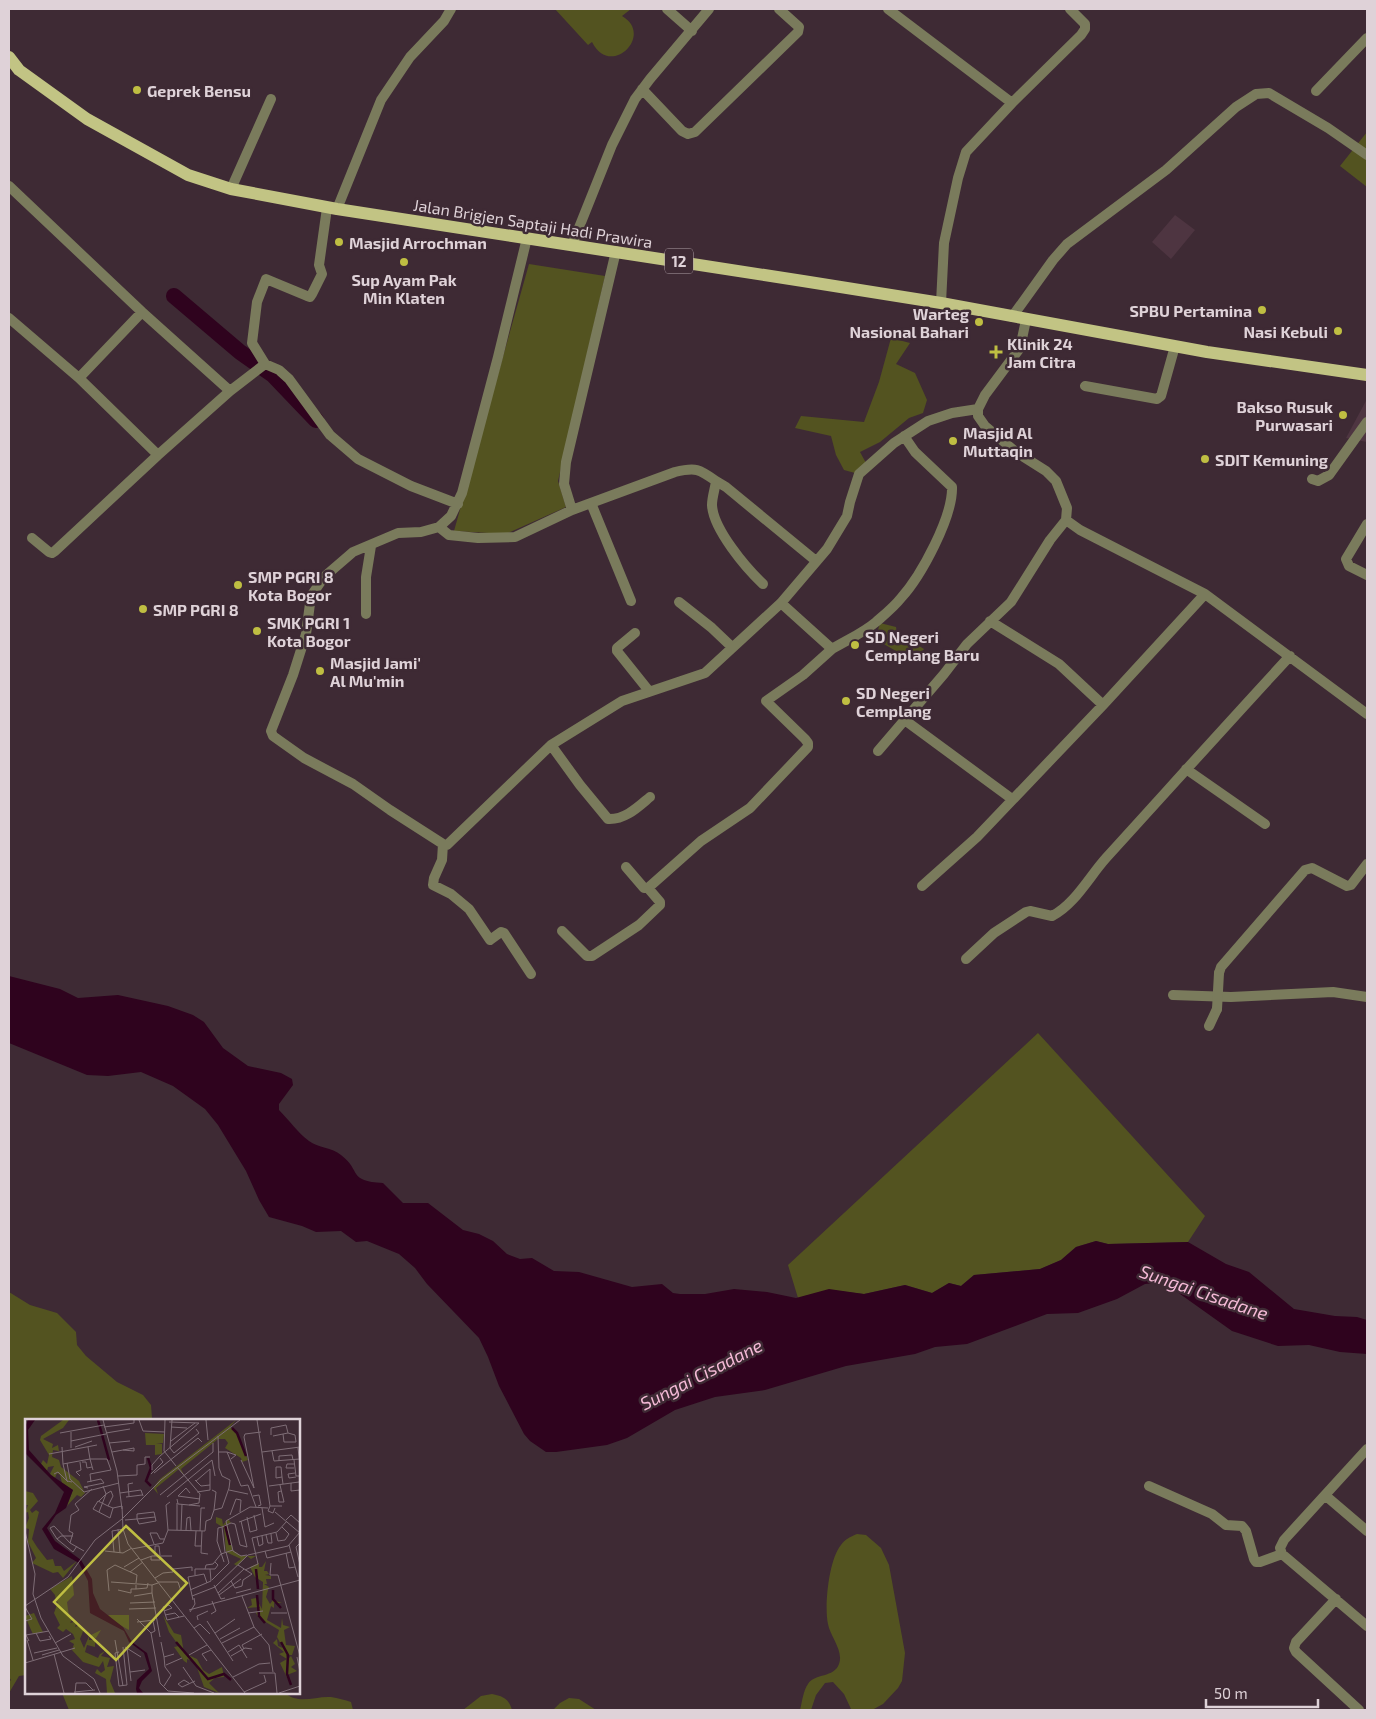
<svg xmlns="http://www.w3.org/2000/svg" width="1376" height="1719" font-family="'Exo 2',sans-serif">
	<rect width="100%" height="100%" fill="#3e2a34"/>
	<path fill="#4e3541" d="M1175,215L1195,230L1171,259L1152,242Z
		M1367,399V442L1346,438Z"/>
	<path fill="#535320" d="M555,9H631L622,16C655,35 610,79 592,42L588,45Z
		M1367,132V187L1340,166Z
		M529,264L605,276L558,481L566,507L506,534L454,531Z
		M891,338L910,343L896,364L915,373L927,400L923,413L909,418L880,442L860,452L866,463L855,473L844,470L836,455L831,436L795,428L801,416L864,422L879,382Z
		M880,623L896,627L897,633L924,649L915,661L906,652L896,651L882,643L878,630Z
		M1038,1033L1205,1216L1188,1242L1108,1244L1096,1241L1076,1247L1061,1260L1040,1269L974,1275L961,1286L949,1283L932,1293L905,1285L864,1294L829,1290L798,1298L788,1265Z
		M9,1292L30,1305L57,1313L76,1332L77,1345L86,1356L117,1382L143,1395L151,1405L152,1418V1420H26V1675L19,1676L9,1693V1682L11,1680L9,1677Z
		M857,1534L866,1535L881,1548L889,1565L905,1653L902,1681L898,1688L883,1704L872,1710L851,1709L844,1694L833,1682L825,1683L816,1695L811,1710H800C802,1703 803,1691 808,1684C815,1673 834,1678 839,1664C844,1651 830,1636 828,1624C824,1606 829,1559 841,1545C845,1539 850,1537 857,1534Z
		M62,1693H285C299,1705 315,1696 331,1697C338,1698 345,1700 351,1702L353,1710H69Z
		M492,1694C503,1696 509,1699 512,1710H463L481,1696Z
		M569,1698L579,1699L596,1710H553L560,1703Z"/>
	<path fill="#2f031e" d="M9,976L60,989L78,998L118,995L168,1006L193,1015L204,1022L223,1048L248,1066L281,1073L292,1079L293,1085L279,1104V1110C289,1120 298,1133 309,1141C318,1148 332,1147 341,1155C362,1171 347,1181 383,1183L403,1203H428L463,1230L479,1234L493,1241L507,1254L520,1259L532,1258L554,1271L579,1272L632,1287L662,1284L673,1293L680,1294H705L734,1289L767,1292L796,1298L829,1289L864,1294L905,1285L932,1293L949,1283L961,1286L974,1275L1040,1269L1061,1260L1076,1247L1096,1241L1108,1244L1188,1242L1226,1264L1249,1272L1294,1309L1335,1316L1357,1317L1367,1320V1354L1340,1352L1309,1345L1278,1346L1232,1331L1166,1284L1156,1283L1145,1284L1117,1299L1078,1313L1047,1314L967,1344L935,1347L915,1354L846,1366L765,1390L715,1397L675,1410L627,1438L607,1445L556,1452H546L530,1441L524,1434L499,1386L488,1357L479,1338L427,1284L415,1268L399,1254L367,1241L356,1242L341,1231L316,1232L302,1226L269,1217L259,1200L246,1171L218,1125L205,1109L173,1086L141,1072L108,1076L87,1075L9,1043Z"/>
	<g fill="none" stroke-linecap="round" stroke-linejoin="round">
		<path stroke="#2f031e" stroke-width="16" d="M174,296L240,352L273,375L316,420"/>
		<path stroke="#7a7b5c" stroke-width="10" d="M667,9L692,31
			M888,9L1012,103
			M642,89L682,131L688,134L695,132L798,32L799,27L779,9
			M1316,91L1367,38
			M9,186L142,312L230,391
			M231,189L271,99
			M327,208L319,265L322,274L312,294L310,297L307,296L266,279L257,302L252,343L265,364L279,370L289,379L330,435L358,459L411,486L458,504
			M337,209L381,100L410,57L444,21L451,9
			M572,245L612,145L635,99L650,79L709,9
			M941,303L944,243L958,178L966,152L1012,103L1081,35L1085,29V24L1070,9
			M1012,317L1053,260L1067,244L1166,170L1236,107L1256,94L1269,93L1328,128L1367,155
			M9,318L79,378L158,455
			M79,378L142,312
			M1085,386L1157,399L1161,396L1175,346
			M1312,479L1318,481L1329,475L1367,422
			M716,481L726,487L816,561
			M591,503L631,601
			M572,510L564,484L566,462L616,251
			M1066,520L1080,530L1205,594L1367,714
			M1367,524L1346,559L1349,566L1367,575
			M439,527L451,516L462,493L498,357L527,238
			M32,538L49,552L52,553L55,551L158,455L230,391L265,364
			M763,584C746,568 713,529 712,505C712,497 715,489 716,481C699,469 696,467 675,472L572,510L515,537L478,538L449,535L439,527L421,532L398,533L353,552L324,577L311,596L306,634L293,675L271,731L273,736L304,758L353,784L390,810L443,844L447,845L551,745L622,701L705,673L781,603L827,549L847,516L850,502L859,474L894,443L928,421L952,413L978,409
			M679,602L712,628L732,647
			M366,614V577L371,546
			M990,621L1059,664L1103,705
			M635,633L617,648V651L649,691
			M832,649C847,640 863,633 876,622C884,615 894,607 901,598C921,576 953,517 952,487L915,452L904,436
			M906,721L1012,799
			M551,745L580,785L608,819C625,820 638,807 650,797
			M878,751L944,674L967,644L1011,602L1050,540L1066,520L1067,508L1056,481L1046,471L1016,452L985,426L978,416V409L985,395L1020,348L1026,320
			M1186,769L1265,824
			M443,844L442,860L434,878L433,885L451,894L469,909L490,940L501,932L504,933L531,974
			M626,867L644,888H648L701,841L750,808L808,747V743L805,739L766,701L803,675L832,649L781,603
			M922,886L977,837L1103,705L1205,594
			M562,931L587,956H592L639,925L660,905V902L648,888
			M966,959L994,933L1026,912L1030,911L1052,916C1075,904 1089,877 1106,858C1167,791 1228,723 1290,656
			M1219,973L1221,967L1305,870L1312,868L1347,886L1351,885L1367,864
			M1173,995L1231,997L1333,992L1367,997
			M1209,1026L1217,1009
			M1149,1486L1212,1514L1226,1525L1242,1526L1246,1531L1254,1559L1256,1562H1260L1282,1554
			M1326,1496L1367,1531
			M1282,1554L1280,1548L1284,1540L1367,1449
			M1282,1554L1367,1626
			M1336,1599L1296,1642L1294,1648L1296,1652L1359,1710"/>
		<path stroke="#c2c484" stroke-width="12" d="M9,57L19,70L87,119L188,175L231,189L337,209L803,281L941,303L1207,352L1367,375"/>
		<path stroke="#7a7b5c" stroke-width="10" d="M1217,1009L1219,973"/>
	</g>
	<g fill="#bfbe42" stroke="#3e2a34" stroke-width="2">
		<circle cx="137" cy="90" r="5"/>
		<circle cx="339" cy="242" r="5"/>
		<circle cx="404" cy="262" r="5"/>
		<circle cx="1262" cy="310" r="5"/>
		<circle cx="979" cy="322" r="5"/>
		<circle cx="1338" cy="331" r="5"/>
		<path d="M993.5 344.5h5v5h5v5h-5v5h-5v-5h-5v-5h5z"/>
		<circle cx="1343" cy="415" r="5"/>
		<circle cx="953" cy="441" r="5"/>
		<circle cx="1205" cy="459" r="5"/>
		<circle cx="238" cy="585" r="5"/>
		<circle cx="143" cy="609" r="5"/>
		<circle cx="257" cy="631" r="5"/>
		<circle cx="855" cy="645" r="5"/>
		<circle cx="320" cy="671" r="5"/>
		<circle cx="846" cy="701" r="5"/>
	</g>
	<g text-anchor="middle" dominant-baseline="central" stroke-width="5" stroke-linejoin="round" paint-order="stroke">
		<rect fill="#3e2a34" stroke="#afa0a7" stroke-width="1" x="665" y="248.5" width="28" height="25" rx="4"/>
		<g font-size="15" font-weight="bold" fill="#dfd2d8">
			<text x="679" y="261">12</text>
		</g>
		<g font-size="16" font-weight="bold" fill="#dfd2d8" stroke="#3e2a34" text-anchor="start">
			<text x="147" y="90">Geprek Bensu</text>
			<text x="349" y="242">Masjid Arrochman</text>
			<text x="404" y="279" text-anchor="middle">Sup Ayam Pak<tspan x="404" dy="18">Min Klaten</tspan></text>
			<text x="1252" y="310" text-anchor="end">SPBU Pertamina</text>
			<text x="969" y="313" text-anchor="end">Warteg<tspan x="969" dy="18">Nasional Bahari</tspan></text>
			<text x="1328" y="331" text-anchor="end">Nasi Kebuli</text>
			<text x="1007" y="343">Klinik 24<tspan x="1007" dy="18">Jam Citra</tspan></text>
			<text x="1333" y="406" text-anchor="end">Bakso Rusuk<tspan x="1333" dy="18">Purwasari</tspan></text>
			<text x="963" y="432">Masjid Al<tspan x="963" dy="18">Muttaqin</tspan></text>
			<text x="1215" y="459">SDIT Kemuning</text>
			<text x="248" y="576">SMP PGRI 8<tspan x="248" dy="18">Kota Bogor</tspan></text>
			<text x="153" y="609">SMP PGRI 8</text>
			<text x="267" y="622">SMK PGRI 1<tspan x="267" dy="18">Kota Bogor</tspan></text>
			<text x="865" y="636">SD Negeri<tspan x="865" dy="18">Cemplang Baru</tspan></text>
			<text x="330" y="662">Masjid Jami'<tspan x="330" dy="18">Al Mu'min</tspan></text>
			<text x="856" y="692">SD Negeri<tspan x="856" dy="18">Cemplang</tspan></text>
		</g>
		<g font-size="16" fill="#dfd2d8" stroke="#3e2a34">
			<text transform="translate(533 223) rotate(9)">Jalan Brigjen Saptaji Hadi Prawira</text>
		</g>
		<g font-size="18" font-style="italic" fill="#f5bad7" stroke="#3e2a34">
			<text transform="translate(1204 1292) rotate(19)">Sungai Cisadane</text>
			<text transform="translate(701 1374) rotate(-27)">Sungai Cisadane</text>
		</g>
	</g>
	<g transform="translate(25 1419)">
		<rect width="275" height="275" fill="#3e2a34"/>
		<path d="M38,1H44L38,9L18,20L28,25L27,29L33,26L34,32L28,31L27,38L34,41L36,48L54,62L60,74L56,78L52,76L42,87L48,71L37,64L35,56L32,54L30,59L25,55L29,47L23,48L22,52L16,45L18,41L22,45L24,36L15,21L16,17ZM211,1L205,8L212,14L223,41L217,43L216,39L200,29L203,24L200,20H193L156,50L159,56L154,50L131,69L133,75L128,69L135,60ZM120,14L139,15L138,24L131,25H137V35L130,36V26H121ZM0,72L8,74L13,82L5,91L7,94L11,91L14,93L7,120L12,128L22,141L28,140L30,147H36L39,152L52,142L38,159L33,153L28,154L7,144L11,139L3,123L4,110L0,109L4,99L3,93L0,94L3,86H0ZM191,98L197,100L198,106L203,100L206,104L202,105L208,131L216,137H231L226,140L222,137L212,147L209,145L216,140L201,133L199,109L191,104ZM241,142L239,152H242L244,155L240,156L246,157V160H241L242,165H239L244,168L241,178L245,185L248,181L257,184H249V189L246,187L242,201L256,209L257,199L258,206L265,208L259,211L261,226L270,227L267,236H261L263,240L266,237L270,245L266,248L272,252L262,256L266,267L255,244L262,240L254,235L259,233L248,224L252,220L253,227L258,229L252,218L254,211L234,199L231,194L235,188L222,189L227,186L226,180L231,179L237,190L238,163L230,158L225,148L234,144V148H237ZM47,157L49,176L42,183L44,198L48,200L45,204L52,202L50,208L55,206L59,210L55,220L59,229L64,217L76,211L71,219L64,218V221H70V228L62,226L60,233L73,239L75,235L80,232L76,237L85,239L82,248L89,247L85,262L90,274H82L81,260L70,254L72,250L76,254L80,251L78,242L74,248L58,243L47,231L49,225L44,222L50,220L48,215L41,210L38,213L32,209L35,206L29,194L33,183L29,182H31L30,176L25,170ZM9,194L14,205L18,213L8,215L6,211L0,197ZM83,196H104V211L89,203ZM138,196L149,214L156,216L159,234L172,240L178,251L184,255L197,248L199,258L190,259L184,264L194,274L179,268L170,243L162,240V244L159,242L149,228L154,227L144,213Z" fill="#535320"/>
		<path d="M3,1H10L3,11L4,31L26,56L48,71L41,89L31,96L22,109L30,122L56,141L67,160L68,174L75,190L98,208L107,223L122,234L127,252L117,262L114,269L118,274H112L111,270L112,261L124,250L119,234L104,223L99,212L65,194L63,162L54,144L29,130L17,110L30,94L39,73L0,34V8Z" fill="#2f031e"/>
		<path fill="none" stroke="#2f031e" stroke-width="2.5" d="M73,1L84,41M207,9L212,14L221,37M123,39L126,49L121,62L126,67M200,106L205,126M231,150L233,170M248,171V180L256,189M232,176L234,197L240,204M151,223L183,260L199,255L206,261M256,223L263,236L262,255L266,266"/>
		<path fill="none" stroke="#7e6d76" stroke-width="1" d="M78,1L92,52L97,90M114,1L118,12L140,13M140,1L139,32L151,47M147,1L145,29L149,34L174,14L171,10M181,1L183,21M232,1L245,87M144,3L174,4M79,8L109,4V1M146,8L162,9M35,14L79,6M81,14L105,10M246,16V9L261,6L263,14M248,17L263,14L270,16L271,23H259L258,15M219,18L220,15L236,13M46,22L81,15M146,22L170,4M84,24L105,22M37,28L38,45M50,28L67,22M46,29V13M273,29L275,46M247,32L249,42L275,40M87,33L109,29V32L98,31M193,33H202L216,67L223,66L231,88M202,33L211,36L206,40M237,33L275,28M24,35L72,26M216,41L229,69L219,18M269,41L271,57H275M254,42V37L267,36L268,41M57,43H61L62,49L67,48M42,44L45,60L59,73L94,64M269,45H262L261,49H269M152,48L175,75L174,84L164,86M127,51V46L135,37L174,4M129,54L173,19L177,23M270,54L263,55L264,59L271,58M29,55L33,53L43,63M126,55L138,43L135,39M55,57L51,53L56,51L55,43M93,57L112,56V46L120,45V38H125M257,58L251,59V48H256L257,58L258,65M170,61L176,67L185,66M171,62L185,50M47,63L42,62L38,45L65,40L63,28M62,63L76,60L79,64M66,63L65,55L86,51L82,40H65L68,51M266,64V72L275,71M255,66L259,83M244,67L274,63M63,69L59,68L79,64M187,71L191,73L189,91M204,71L223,75M86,72L88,77L83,87L88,89L97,87M256,72L253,73L254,83H259M172,73L185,71V50M95,74L116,71L118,77M165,74L161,69L153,77L175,80M135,76L188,33V24M104,77L103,65L108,64M228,77L234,76L236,86L233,87M101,78L117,76M142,78L187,41L190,57M152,80L153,85L175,87M74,82L81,75L78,67M83,87L73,82L68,90L85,99L88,89M97,87L98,110L103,125L220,274M237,89L240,108L249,104M250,89L248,94L243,92L245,87H257M74,93L81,75L86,72M250,93L275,114M205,96L211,80L216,81L215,93M222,98L225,113L232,111L229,96M112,100L130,98M100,101L112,100V95L129,93L131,102L114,105L112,100M261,101L266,96L275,104M214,103L236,95M197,108L193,109L192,122L199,143M93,110L95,134M143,111L141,86L145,83M152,111V84M156,111L157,85M161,111L162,99L165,98L166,112M0,112L10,155L8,175L16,199L38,237L69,260L75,274M171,112L170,127H176M175,112L176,89H180M177,112L176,134L183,135M251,114L253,122L260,121L264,115L257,108M241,116L243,124H247L246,115M48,117H36L32,120L48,133L52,127M232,118L234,127L238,125L237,117M32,120L25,109L29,107L45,124M275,124L271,128L275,146M129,125L125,114H132L135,120H139M264,126L273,158M107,130L138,124L143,111L180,112L181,102L186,100L189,91L197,89L204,69L205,61L197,57L194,49L193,17M59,132L45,124L48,114L44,112L46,96L54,91L50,85L67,70M80,132L98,134L107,129M240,132L242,139L266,133M89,133L87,112L99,110M200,133L197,108L206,104L210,105L215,126L222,128L216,102M261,134L264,149L270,148M222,136L216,137L208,132L201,102L225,88L243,89M126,137V141H135V138M130,137V127H134L135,136M116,141L127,137H147M246,144L245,156H253L275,237M99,148L114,139M180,150L181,146L188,145L196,135L208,131M220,151L233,145L227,119L252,113L262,102M105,153L118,143M170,156V150H190L193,146L190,143M130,159L138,154L148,153V150L167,148V152M187,161L204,144L201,133M206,162L210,169L217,167L218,161L227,155L213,146M86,163L127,166M133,163H153L156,172M133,164L127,166V174L135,218M189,166L196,180L200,179M111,170L122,169L123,164M93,171L106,174V170H111V166M165,171L186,162L185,150M84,172L82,151L90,146L112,156L111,164M193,174L219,150M211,174L226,170M194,176L216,160M109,177L127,174M167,177L190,168L223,136L263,127L275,113M168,181L163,158L179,155L182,164M105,184L130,183M0,187L43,158L70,121L97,100L136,61L215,1M0,188L7,200L0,202M104,190L131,189M164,191L275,161M139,192L147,189L144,186L138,188L142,201L159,197M165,193L170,185L169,179M223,194L238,192M246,194H262M186,195L191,192L187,182M140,196L150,194L154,198M112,200L126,214M173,201L172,197L183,192M128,202L130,212L126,214L135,264L143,272L169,274M182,202L208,242M112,203L130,201M229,208L244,226L248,253M169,209L175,205L185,215M11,214L15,222L26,220L24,217M190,214L210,200M195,220L215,209M2,221L8,241M90,221L98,267M4,222L1,216L24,212M136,223L139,238L149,235M30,224L46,215M197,224L229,208L217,177M100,228L116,238M102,228L106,262M219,230L217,226L237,215M94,233L90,234L94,267L102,266L98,228M203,233L214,226L222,239M9,234L32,229M29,235L39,274M17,236L34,231M164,236L182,226M206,237L220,229L227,230M272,238L275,253M182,242L177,235L186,231M0,244L50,229M141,246L157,239M158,248L171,267L189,274M105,253L120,251M234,254H250L252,274M208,258L234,245L245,244M164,264L159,261L153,265L157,268L170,262M139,267L146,256L140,248L139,238M49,273L70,271M219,273L241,263L239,256M50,274L51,264H61L68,271M254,274L275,267"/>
		<path fill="#bfbe42" fill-opacity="0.15" stroke="#bfbe42" stroke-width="2.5" d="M101,107L162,164L91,241L29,183Z"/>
		<rect width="275" height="275" fill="none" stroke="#dfd2d8" stroke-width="2.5"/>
	</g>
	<rect width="1376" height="1719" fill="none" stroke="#dfd2d8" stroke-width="20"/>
	<path d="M1206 1699v8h112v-8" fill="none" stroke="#dfd2d8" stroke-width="2.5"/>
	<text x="1214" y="1699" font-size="15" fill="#dfd2d8" stroke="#3e2a34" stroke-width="4" paint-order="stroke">50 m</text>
</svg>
